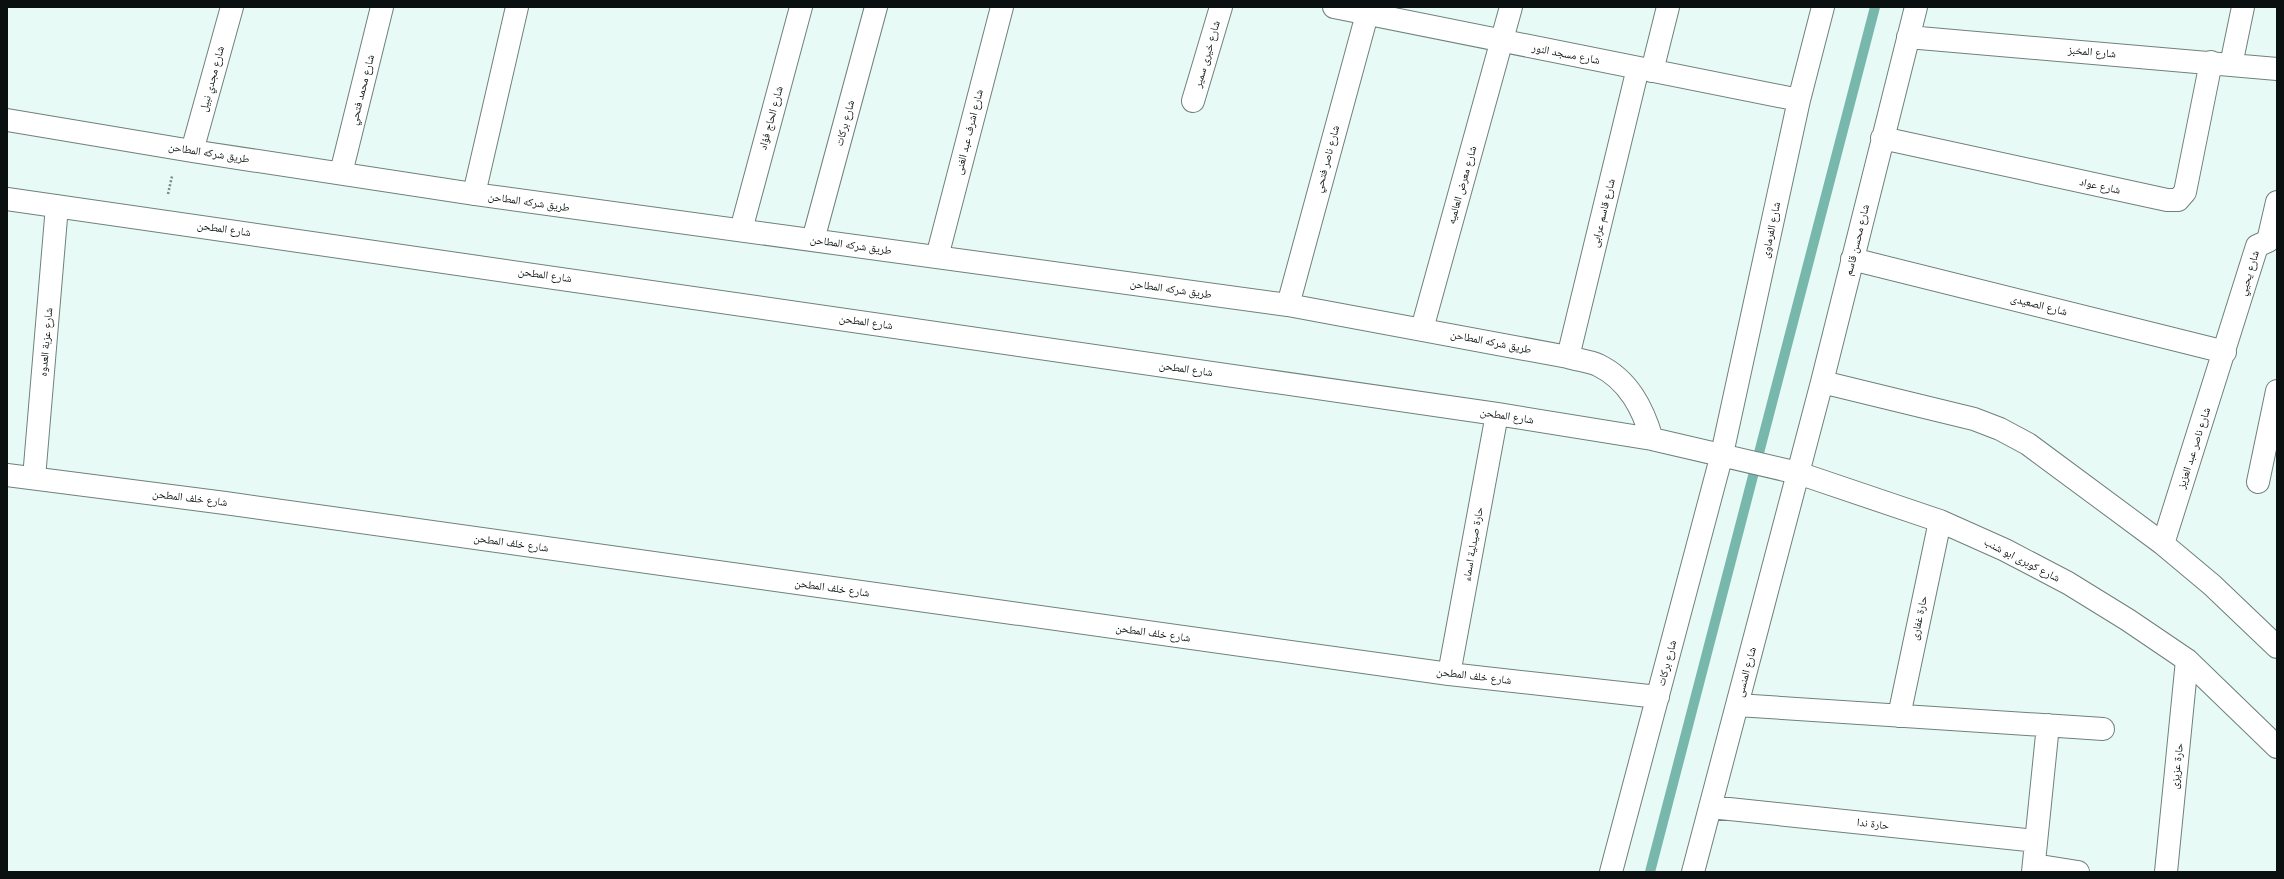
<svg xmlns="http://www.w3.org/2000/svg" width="2284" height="879" font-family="'Varela Round','Noto Naskh Arabic',sans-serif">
	<rect width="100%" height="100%" fill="#e7faf5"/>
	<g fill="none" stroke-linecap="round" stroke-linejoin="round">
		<path stroke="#78b8ac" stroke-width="10" d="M1650,872L1875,7"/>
		<g stroke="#70807c" stroke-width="24">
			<path id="minor" d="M1334,7L1799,100
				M1908,37L2277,69
				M2231,65L2243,7
				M1652,71L1668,7
				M1193,101L1221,7
				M7,120L192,151L474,194L1288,305L1568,357C1577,360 1589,361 1598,365C1629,380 1643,409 1652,439
				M1882,138L2167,200H2178L2185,192L2211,62
				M192,151L232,7
				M341,173L382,7
				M474,194L517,7
				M7,199L1497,414L1652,439L1798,473L1940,521L2005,550L2068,583L2128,620L2187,660L2277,747
				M741,230L801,7
				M813,240L876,7
				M937,257L1002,7
				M1852,259L2225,352
				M1288,305L1369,7
				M1422,329L1511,7
				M1568,357L1638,68
				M1822,382L1974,419L2000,429L2028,444L2163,544L2212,585L2277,647
				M7,475L225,503L1449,674L1658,697
				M34,478L57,206
				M2258,482L2277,391
				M2163,544L2257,246L2268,241L2277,202
				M1449,674L1497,414
				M1737,705L2103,729
				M1899,716L1940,521
				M1710,807L2036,841
				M2034,865L2078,872
				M1611,872L1722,454L1799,100L1823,7
				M1693,872L1822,382L1916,7
				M2033,872L2048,725
				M2166,872L2187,660"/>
		</g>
		<path stroke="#7c8986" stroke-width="2.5" stroke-dasharray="2 2" stroke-linecap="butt" d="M168,194L172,176"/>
		<use href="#minor" stroke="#fff" stroke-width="22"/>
	</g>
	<g text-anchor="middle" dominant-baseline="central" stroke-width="3" stroke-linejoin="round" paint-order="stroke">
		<g font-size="11" fill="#0a100f" stroke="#fff">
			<text transform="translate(2092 52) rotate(5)">شارع المخبز</text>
			<text transform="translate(1207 54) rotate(-74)">شارع خيرى سمير</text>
			<text transform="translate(1566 54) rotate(11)">شارع مسجد النور</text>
			<text transform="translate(212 79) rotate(-75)">شارع مجدي نبيل</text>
			<text transform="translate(362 90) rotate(-76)">شارع محمد فتحي</text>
			<text transform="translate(771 118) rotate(-75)">شارع الحاج فؤاد</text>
			<text transform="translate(845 123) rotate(-75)">شارع بركات</text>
			<text transform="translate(969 132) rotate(-76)">شارع اشرف عبد الغنى</text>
			<text transform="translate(209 153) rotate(9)">طريق شركه المطاحن</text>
			<text transform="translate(1327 159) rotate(-75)">شارع ناصر فتحي</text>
			<text transform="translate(1462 185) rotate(-74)">شارع معرض العالميه</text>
			<text transform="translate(2100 186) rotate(12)">شارع عواد</text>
			<text transform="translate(529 202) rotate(8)">طريق شركه المطاحن</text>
			<text transform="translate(1603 213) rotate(-76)">شارع قاسم عرابى</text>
			<text transform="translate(224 229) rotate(8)">شارع المطحن</text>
			<text transform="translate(1771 230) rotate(-78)">شارع الفرماوى</text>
			<text transform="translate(1857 240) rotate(-76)">شارع محسن قاسم</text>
			<text transform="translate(851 245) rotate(8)">طريق شركه المطاحن</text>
			<text transform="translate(2249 273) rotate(-73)">شارع يحيي</text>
			<text transform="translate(545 275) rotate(8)">شارع المطحن</text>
			<text transform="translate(1171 289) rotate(8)">طريق شركه المطاحن</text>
			<text transform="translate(2039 305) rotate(14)">شارع الصعيدى</text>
			<text transform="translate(866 322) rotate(8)">شارع المطحن</text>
			<text transform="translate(46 342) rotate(-85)">شارع عزبة العدوه</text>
			<text transform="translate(1491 342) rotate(11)">طريق شركه المطاحن</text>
			<text transform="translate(1186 369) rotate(8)">شارع المطحن</text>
			<text transform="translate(1507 416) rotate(9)">شارع المطحن</text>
			<text transform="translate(2194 448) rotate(-72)">شارع ناصر عبد العزيز</text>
			<text transform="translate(190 498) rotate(7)">شارع خلف المطحن</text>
			<text transform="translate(511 543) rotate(8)">شارع خلف المطحن</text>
			<text transform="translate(1473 544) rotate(-80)">حارة صيدلية اسماء</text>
			<text transform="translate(2022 560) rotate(27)">شارع كوبرى ابو شنب</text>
			<text transform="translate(832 588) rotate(8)">شارع خلف المطحن</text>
			<text transform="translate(1919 618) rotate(-78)">حارة غفارى</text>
			<text transform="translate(1153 633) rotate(8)">شارع خلف المطحن</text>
			<text transform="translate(1667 663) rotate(-75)">شارع بركات</text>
			<text transform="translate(1746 672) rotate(-75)">شارع المنسى</text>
			<text transform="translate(1474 676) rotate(7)">شارع خلف المطحن</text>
			<text transform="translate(2177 766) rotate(-84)">حارة عزيزى</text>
			<text transform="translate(1873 824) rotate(6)">حارة ندا</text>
		</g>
	</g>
	<rect width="2284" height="879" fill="none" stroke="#0a100f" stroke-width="16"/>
</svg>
